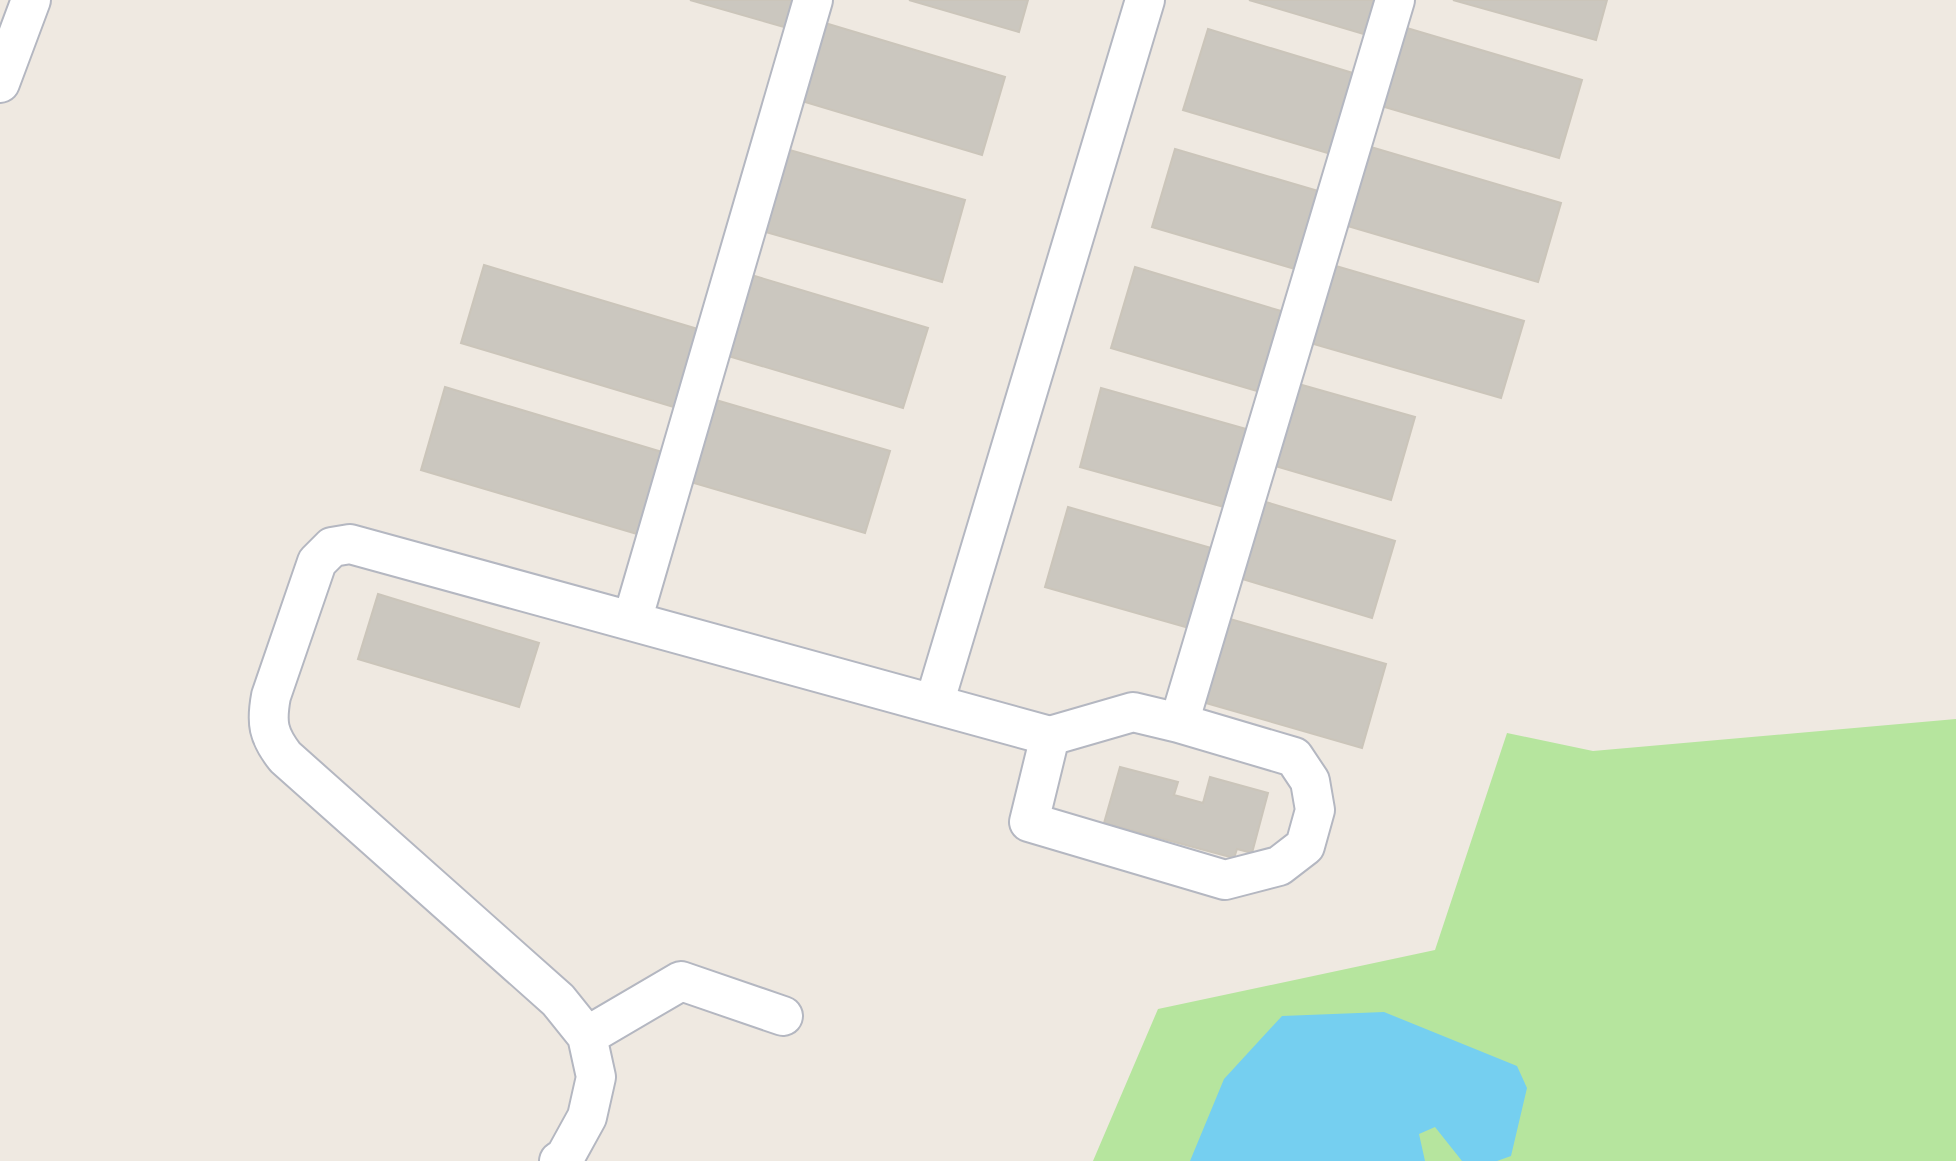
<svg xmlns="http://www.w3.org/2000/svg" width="1956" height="1161" font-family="'Noto Sans',sans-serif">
	<rect width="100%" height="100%" fill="#efe9e1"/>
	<path fill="#b6e59e" d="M1956,719V1161H1093L1158,1009L1435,950L1507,733L1593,751Z"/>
	<path fill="#75cff0" d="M1384,1012L1517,1066L1527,1088L1511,1156L1497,1161H1462L1435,1127L1419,1134L1425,1161H1190L1224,1079L1282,1016Z"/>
	<path fill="#cbc7bf" stroke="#cbc5ba" stroke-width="2" d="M690,0H799L791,29Z
		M909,0H1028L1019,32Z
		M1249,0H1377L1367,35Z
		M1453,0H1607L1596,40Z
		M825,23L1005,77L982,155L802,101Z
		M1400,26L1582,80L1559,158L1378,105Z
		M1208,29L1356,74L1331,154L1183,110Z
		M1364,145L1561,203L1538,282L1341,224Z
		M786,149L965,200L942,282L762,231Z
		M1175,149L1318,191L1295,269L1152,227Z
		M1329,264L1524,321L1501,398L1307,342Z
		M484,265L701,330L677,408L461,343Z
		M1135,267L1281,311L1257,391L1111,348Z
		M748,274L928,328L903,408L725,355Z
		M1295,383L1415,417L1391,500L1272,465Z
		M445,387L662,452L637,534L421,470Z
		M1101,388L1246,429L1224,507L1080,467Z
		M709,398L890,451L865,533L684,480Z
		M1259,500L1395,541L1372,618L1236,577Z
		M1068,507L1211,548L1189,628L1045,587Z
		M378,594L539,643L519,707L358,659Z
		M1223,617L1386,664L1362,748L1199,701Z
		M1120,767L1178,782L1174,795L1203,803L1210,777L1268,793L1252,853L1237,849L1234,858L1104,823Z"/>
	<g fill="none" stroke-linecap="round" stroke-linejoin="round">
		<g stroke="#b4b7c1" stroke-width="42">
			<path id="minor" d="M0,83L31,0
				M632,621L813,0
				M934,704L1145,0
				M1050,736L1029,822L1225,880L1279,866L1305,846L1315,810L1310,781L1294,757L1179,723
				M587,1036L681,981L783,1016
				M559,1161L565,1157L587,1117L596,1077L587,1036L558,1000L285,757C268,735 266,723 271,696L317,562L332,547L350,544L1050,736L1133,712L1179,723L1395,0"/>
		</g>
		<use href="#minor" stroke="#fff" stroke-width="38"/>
	</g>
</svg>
